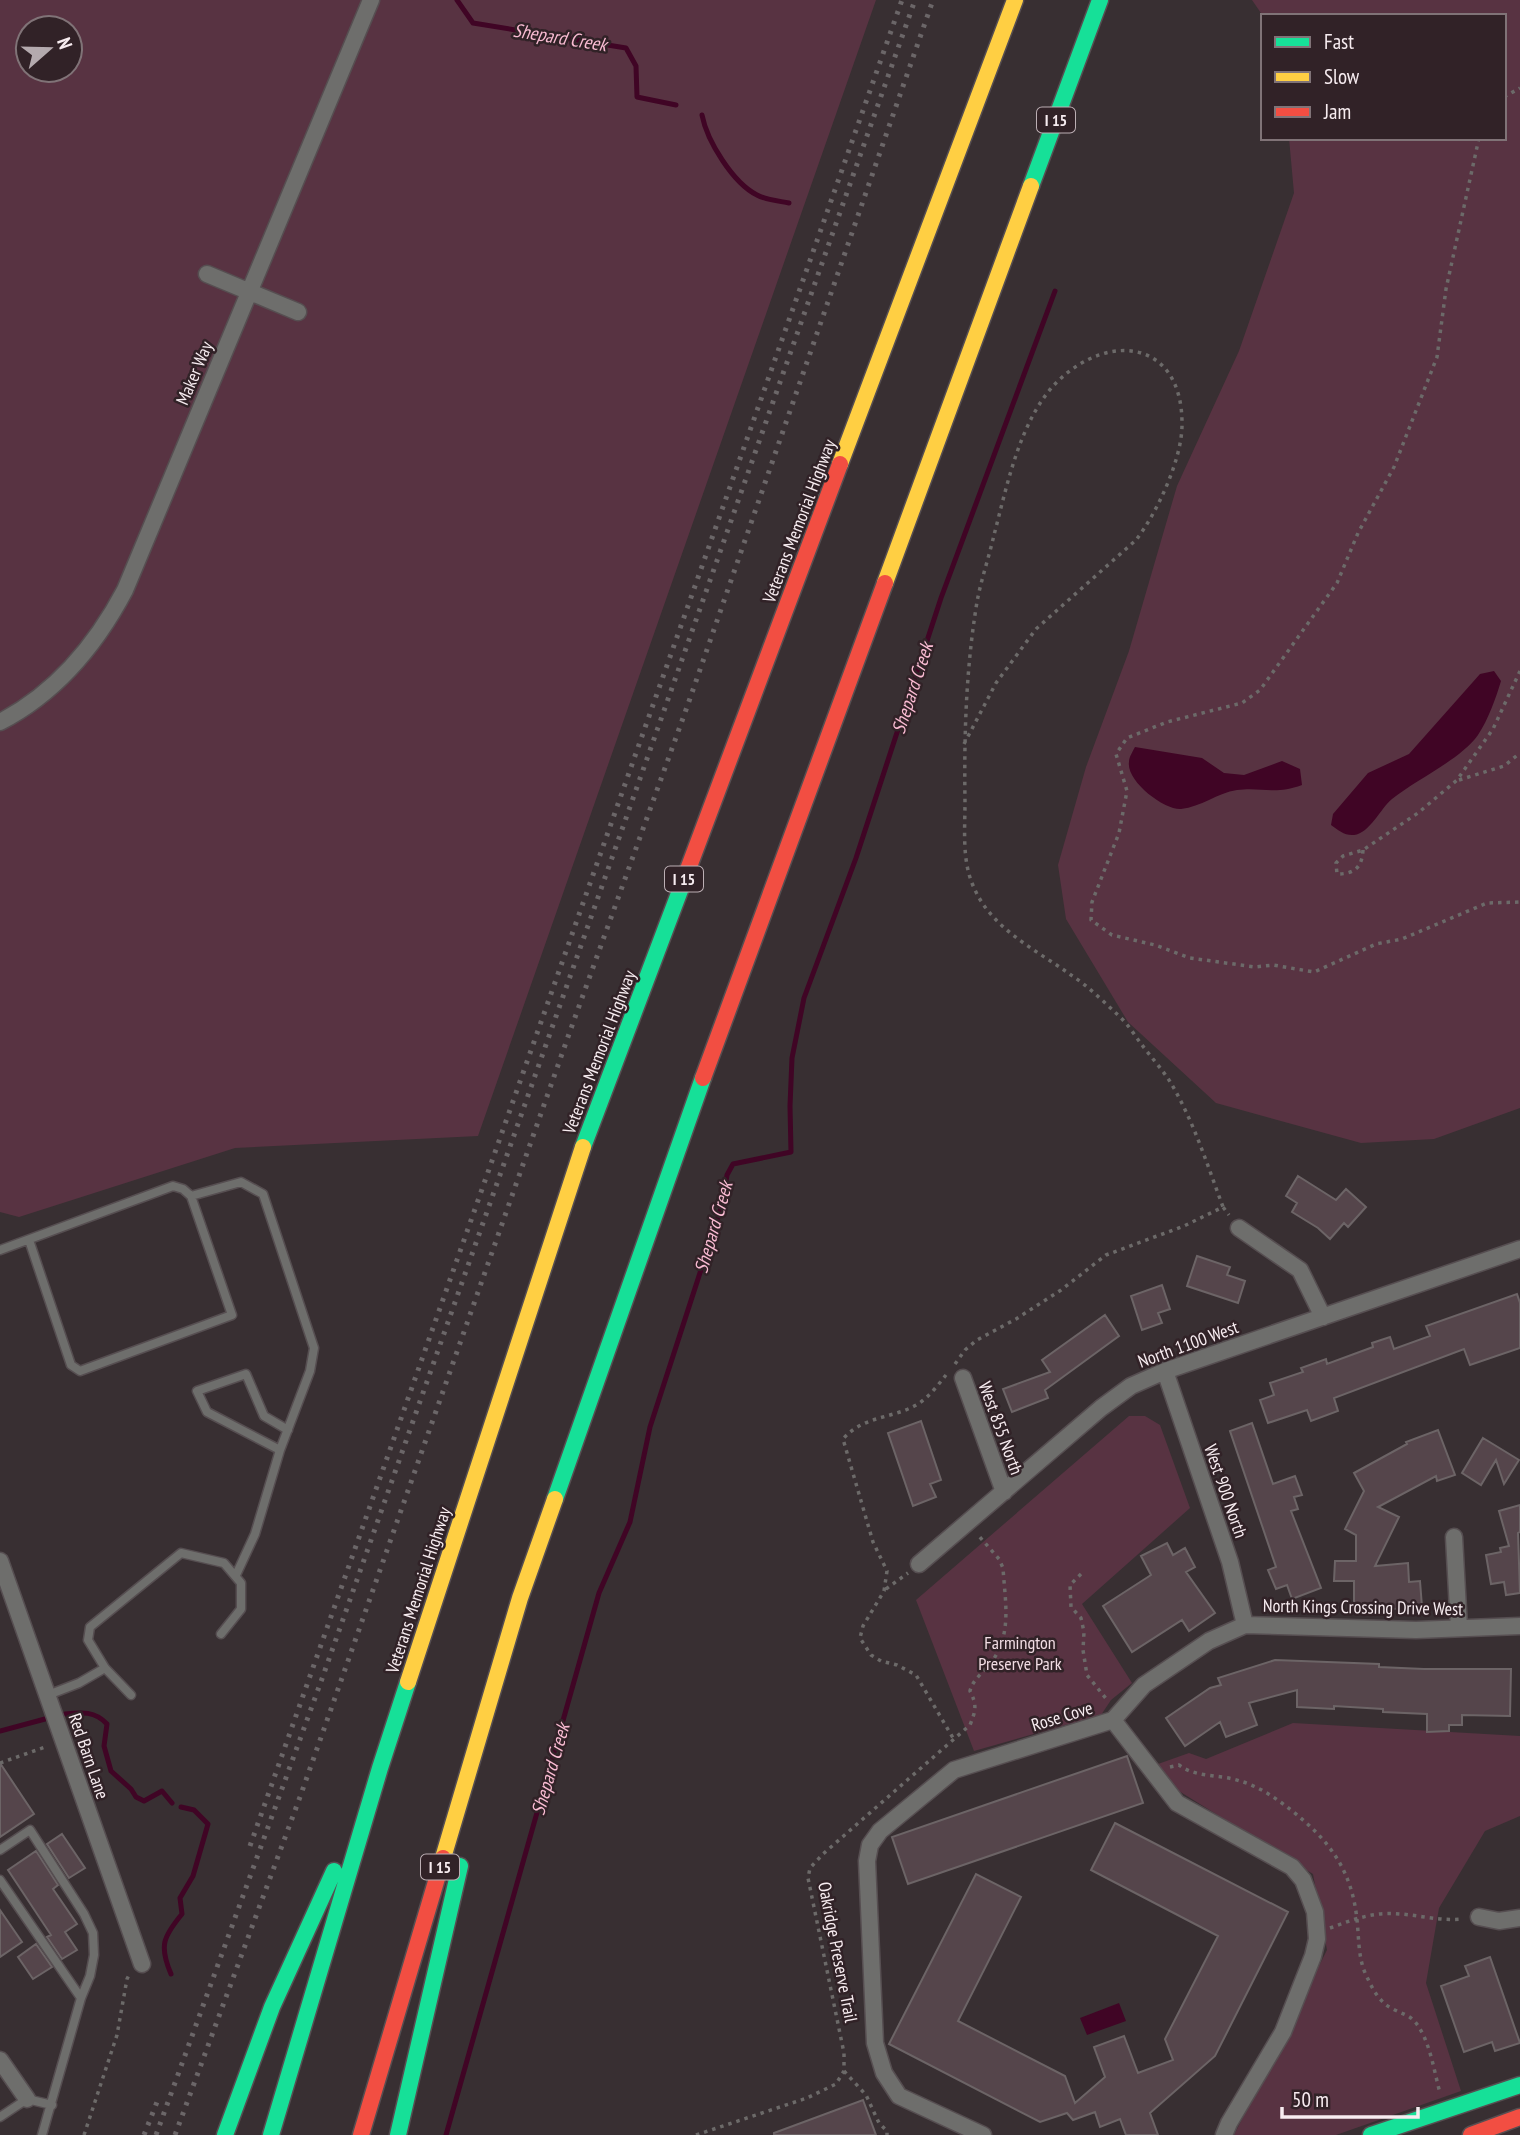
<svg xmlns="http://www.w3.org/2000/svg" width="1520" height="2135" font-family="'PT Sans Narrow',sans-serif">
	<rect width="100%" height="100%" fill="#382f32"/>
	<path fill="#583342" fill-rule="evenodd" d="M0,0H876L478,1136L235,1148L19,1217L0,1212ZM28,28H70V70H28Z
		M1252,0H1520V1108L1434,1139L1361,1143L1216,1103L1128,1022L1066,919L1058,865L1086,767L1129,651L1177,486L1239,351L1294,193L1289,138H1504V16H1263Z
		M1129,1416H1145L1160,1425L1190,1508L1082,1604L1132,1683L1111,1700L1101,1715L974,1751L916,1600Z
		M1293,1723L1520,1736V1816L1485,1831L1439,1908L1426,1983L1461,2091L1336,2135H1234L1327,1950L1313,1874L1174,1788L1158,1764L1189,1753L1206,1759Z"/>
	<path fill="#400525" d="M1494,671L1501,681C1496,698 1488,720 1478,735C1460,760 1417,779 1392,799C1380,809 1370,833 1354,835C1345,836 1338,830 1331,825L1333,814L1368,773L1409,754L1480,674Z
		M1135,747L1202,758L1224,773L1244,775L1282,761L1300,769L1302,785C1275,795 1263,787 1237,790C1217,793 1201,807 1181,809C1164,810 1126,781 1129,762C1129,757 1133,751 1135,747Z
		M1119,2003L1126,2021L1087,2035L1080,2018Z"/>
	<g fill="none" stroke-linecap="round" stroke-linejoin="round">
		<path stroke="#400525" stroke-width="5" d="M457,0L473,23L626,48L636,66L637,97L676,105
			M702,115C707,141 733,183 757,195C766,200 779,201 789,203
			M65,1714C82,1712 95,1711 107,1724L104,1746L111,1771L131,1789L136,1797L144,1801L162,1791L172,1803
			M0,1731L45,1719
			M171,1974C159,1946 163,1937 182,1914L180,1898L193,1876L208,1824L194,1810L181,1807
			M446,2135L599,1593L630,1522L650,1427L722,1205L727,1175L733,1164L791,1152L790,1106L792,1058L804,998L856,858L941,598L1055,291"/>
	</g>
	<path fill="#55454b" stroke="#6c6466" stroke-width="2" d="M1298,1176L1336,1200L1346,1189L1366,1207L1348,1227L1344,1223L1330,1239L1318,1228L1292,1212L1297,1203L1286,1196Z
		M1197,1256L1230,1267L1227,1275L1245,1281L1238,1303L1187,1286Z
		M1162,1285L1170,1309L1158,1313L1162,1323L1142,1330L1131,1296Z
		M1517,1294L1520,1303V1348L1470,1365L1464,1349L1334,1398L1338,1411L1311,1421L1307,1410L1268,1423L1260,1400L1274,1395L1270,1383L1303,1372L1301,1368L1326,1359L1327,1364L1373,1347L1372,1343L1390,1337L1394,1349L1430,1336L1426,1326Z
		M1105,1315L1119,1336L1045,1390L1048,1398L1012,1412L1003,1389L1050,1372L1042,1360Z
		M921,1421L941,1480L930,1484L936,1497L913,1506L888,1433Z
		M1252,1423L1273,1484L1295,1476L1302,1495L1294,1497L1298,1509L1291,1511L1321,1588L1292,1599L1287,1585L1276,1589L1268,1570L1276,1567L1230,1431Z
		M1438,1430L1455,1475L1437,1481L1436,1476L1378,1507L1399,1517L1375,1566L1408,1563L1409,1582L1420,1581L1422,1607L1393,1609V1605L1354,1604V1581H1334L1335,1561H1356V1535L1345,1529L1364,1491L1354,1473L1407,1444L1406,1442Z
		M1483,1438L1519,1460L1504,1484L1496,1460L1481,1485L1462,1473Z
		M1520,1505V1532L1518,1533L1520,1593L1506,1595L1504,1582L1491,1584L1486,1555L1501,1552L1500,1548L1509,1546L1499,1511Z
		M1167,1543L1173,1555L1185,1548L1195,1567L1186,1572L1215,1613L1189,1631L1182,1620L1132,1652L1103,1606L1151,1575L1141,1556Z
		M1275,1660L1379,1664V1667L1424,1669H1511L1510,1716L1462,1715V1725H1449V1731L1427,1732V1714L1383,1712V1709L1334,1706V1709L1297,1707V1690L1249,1703L1257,1725L1226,1737L1220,1722L1185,1746L1166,1718L1210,1688L1221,1685L1218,1678Z
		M1127,1756L1143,1803L908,1884L892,1837Z
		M0,1763L34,1814L0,1837Z
		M1115,1823L1288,1912L1215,2056L1150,2113L1158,2135H1126L1120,2119L1100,2127L1095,2112L1073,2120L1067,2113L1040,2122L889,2044L976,1874L1021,1897L958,2021L1065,2076L1075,2103L1105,2077L1094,2047L1124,2036L1138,2073L1173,2060L1165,2039L1218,1936L1091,1870Z
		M62,1834L85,1868L69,1878L47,1844Z
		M36,1851L58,1885L53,1889L77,1924L65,1932L77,1950L62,1959L47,1937L51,1935L8,1870Z
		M0,1910L22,1942L0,1957Z
		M36,1944L52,1967L33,1979L18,1957Z
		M1490,1957L1520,2043L1495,2051L1492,2042L1464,2052L1441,1986L1469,1976L1465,1966Z
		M863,2100L876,2135H774V2133Z"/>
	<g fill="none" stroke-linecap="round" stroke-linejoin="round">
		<g stroke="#564e51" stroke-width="11">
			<path id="lane" d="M191,1196L241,1182L263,1194L314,1348L310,1371L280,1450L255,1534L236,1575
				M0,1250L173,1186L183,1189L191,1196L232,1315L80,1371L71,1365L29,1240
				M280,1450L207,1412L197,1391L246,1374L264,1416L288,1430
				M105,1668L131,1695
				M48,1695L79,1683L105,1668L88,1640L90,1627L181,1553L224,1563L241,1583V1609L221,1634
				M0,1850L30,1830L84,1914L93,1933L94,1955L90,1976L81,1998L42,2135
				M0,1880L81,1998
				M0,2117L27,2099L52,2105"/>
		</g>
		<g stroke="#564e51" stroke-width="19">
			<path id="street" d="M207,274L298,312
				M0,722C56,693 96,645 125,590L371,0
				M1239,1228L1300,1270L1323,1317
				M1165,1371L1230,1562L1245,1625
				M963,1378L1004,1492
				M1454,1537L1459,1628
				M0,1561L142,1964
				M919,1564L1101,1408L1131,1386L1165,1371L1520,1249
				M1113,1720L1177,1803L1292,1867L1303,1880L1315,1912L1317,1939L1313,1956L1283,2032L1229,2123L1224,2135
				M1113,1720L1144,1685L1209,1641L1245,1625L1416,1630L1520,1626
				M1479,1917L1499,1921L1520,1918
				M0,2060L27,2099
				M983,2135L899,2096L884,2073L875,2043L867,1861L870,1845L880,1831L954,1770L1113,1720"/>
		</g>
		<g stroke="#564e51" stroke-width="19">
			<path id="fast" d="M1031,186L1100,0
				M583,1147L684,880
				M555,1499L703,1078
				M225,2135L272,2007L334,1871
				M271,2135L380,1768L408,1682
				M398,2135L460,1866
				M1371,2135L1520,2085"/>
		</g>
		<g stroke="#564e51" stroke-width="19">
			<path id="slow" d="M840,464L1015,0
				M885,583L1031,186
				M408,1682L583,1147
				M443,1858L520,1598L555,1499"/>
		</g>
		<g stroke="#564e51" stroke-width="19">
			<path id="jam" d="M684,880L840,464
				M703,1078L885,583
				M361,2135L443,1858
				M1471,2135L1520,2117"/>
		</g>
		<path stroke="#6c6a69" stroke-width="3.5" stroke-dasharray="3.5 5" stroke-linecap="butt" d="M1504,97L1520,88
			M1479,138L1446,289L1437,357L1394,467L1358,533L1337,583L1260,690L1242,703L1167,722L1127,738L1116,754L1127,791L1119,833L1092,902L1091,920L1112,935L1155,945L1190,958L1255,967L1273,965L1314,972L1376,944L1402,939L1487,903L1520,902
			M964,744L996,683L1036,629L1136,540C1157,513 1182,459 1182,425C1183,342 1111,330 1058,381C1020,418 1007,486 994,535C989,557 981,580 977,602C966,668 964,735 965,802C965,828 962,858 972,883C989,928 1035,949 1071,975C1088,986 1104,1002 1119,1016C1128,1024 1135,1036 1142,1045C1151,1057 1161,1068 1169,1080C1193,1119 1207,1164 1223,1207
			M1459,780L1504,766L1520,753
			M1363,850C1362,868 1354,874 1337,874L1336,863L1343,856L1363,850L1418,813L1457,780L1493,729L1520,671
			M955,1364L965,1350L977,1340L1016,1319L1061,1290L1106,1255L1184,1226L1223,1207L1229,1215
			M946,1375C938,1385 929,1397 918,1404C893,1419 864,1415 843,1439L873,1542L887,1571L884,1591L863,1626L860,1638L871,1655L881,1661L897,1665L916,1675L953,1738
			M1081,1574L1070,1585L1071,1607L1081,1618L1084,1632L1083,1650L1087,1675L1108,1701
			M886,1589L908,1573
			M0,1763L48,1746
			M1170,1767L1179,1765C1196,1778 1220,1774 1240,1781C1258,1786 1276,1798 1291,1810C1329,1840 1352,1870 1357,1920C1359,1938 1358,1960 1367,1977C1373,1990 1380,2003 1393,2009C1402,2014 1410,2015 1416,2023C1430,2041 1434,2071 1440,2093
			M1330,1928C1346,1922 1362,1916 1379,1914C1407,1911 1435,1922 1463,1919
			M844,2071L866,2095L879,2123L887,2131V2135
			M84,2135L117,2035L127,1979L130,1973
			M696,2135L807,2098L836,2084L844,2071V2053L808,1878L810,1868L823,1854L970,1725C976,1710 977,1705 970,1691C973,1678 986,1671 993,1660C1012,1632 1005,1601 1003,1568L999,1559L978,1535"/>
		<use href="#lane" stroke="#6e6e6c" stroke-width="8"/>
		<use href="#street" stroke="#6e6e6c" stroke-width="16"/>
		<use href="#fast" stroke="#16e098" stroke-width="16"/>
		<use href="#slow" stroke="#ffcf43" stroke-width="16"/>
		<use href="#jam" stroke="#f24e42" stroke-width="16"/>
		<path stroke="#6b6668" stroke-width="5" stroke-dasharray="3.5 7" stroke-linecap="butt" d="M250,1846L902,0
			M144,2135L157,2102
			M156,2135L323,1676L915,0
			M175,2135L300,1797L569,1034L687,707L933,0"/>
	</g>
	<g text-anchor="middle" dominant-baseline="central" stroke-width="5" stroke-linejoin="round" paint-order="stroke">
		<g fill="#312227" stroke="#bcafb4" stroke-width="2">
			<rect x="1037" y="107.5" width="38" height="25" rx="5"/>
			<rect x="665" y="866.5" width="38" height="25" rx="5"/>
			<rect x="421" y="1854.5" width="38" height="25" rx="5"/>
		</g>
		<g font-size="16" font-weight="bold" fill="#f7ecf0">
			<text x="1056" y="120">I 15</text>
			<text x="684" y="879">I 15</text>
			<text x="440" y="1867">I 15</text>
		</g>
		<g font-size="18" fill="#f7ecf0" stroke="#312227">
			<text transform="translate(194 373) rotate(-67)">Maker Way</text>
			<text transform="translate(799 521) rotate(-69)">Veterans Memorial Highway</text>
			<text transform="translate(599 1052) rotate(-69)">Veterans Memorial Highway</text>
			<text transform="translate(1188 1344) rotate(-20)">North 1100 West</text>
			<text transform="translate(1001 1428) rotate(70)">West 855 North</text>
			<text transform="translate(1226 1491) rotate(71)">West 900 North</text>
			<text transform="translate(418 1590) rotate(-72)">Veterans Memorial Highway</text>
			<text transform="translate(1363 1607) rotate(1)">North Kings Crossing Drive West</text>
			<text transform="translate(1062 1716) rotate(-17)">Rose Cove</text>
			<text transform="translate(89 1756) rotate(71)">Red Barn Lane</text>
			<text transform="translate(838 1952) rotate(79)">Oakridge Preserve Trail</text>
		</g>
		<g font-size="18" fill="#f2dde4" stroke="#312227">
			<text x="1020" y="1642">Farmington<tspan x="1020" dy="21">Preserve Park</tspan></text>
		</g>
		<g font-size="19" font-style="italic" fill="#f9bbd2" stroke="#312227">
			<text transform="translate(560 37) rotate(9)">Shepard Creek</text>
			<text transform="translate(912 688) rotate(-72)">Shepard Creek</text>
			<text transform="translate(713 1227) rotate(-74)">Shepard Creek</text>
			<text transform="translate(550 1769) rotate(-74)">Shepard Creek</text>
		</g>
	</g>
	<rect x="1261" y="14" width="245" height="126" fill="#312227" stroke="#807377" stroke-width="2"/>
	<rect x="1275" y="37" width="35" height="10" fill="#16e098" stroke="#807377" stroke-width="2"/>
	<text x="1324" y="49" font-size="21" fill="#f7ecf0">Fast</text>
	<rect x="1275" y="72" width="35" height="10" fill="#ffcf43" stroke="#807377" stroke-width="2"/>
	<text x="1324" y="84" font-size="21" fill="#f7ecf0">Slow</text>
	<rect x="1275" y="107" width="35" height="10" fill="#f24e42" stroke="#807377" stroke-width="2"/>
	<text x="1324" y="119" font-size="21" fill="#f7ecf0">Jam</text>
	<g transform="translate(49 49) rotate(70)"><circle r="33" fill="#312227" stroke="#807377" stroke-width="2"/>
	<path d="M0-5L12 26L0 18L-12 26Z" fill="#b4aaae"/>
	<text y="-10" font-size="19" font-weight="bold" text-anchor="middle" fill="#f7ecf0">N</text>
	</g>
	<path d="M1282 2107v10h136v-10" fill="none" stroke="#f7ecf0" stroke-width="3.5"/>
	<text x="1292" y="2107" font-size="21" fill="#f7ecf0" stroke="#312227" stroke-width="5" paint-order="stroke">50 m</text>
</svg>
